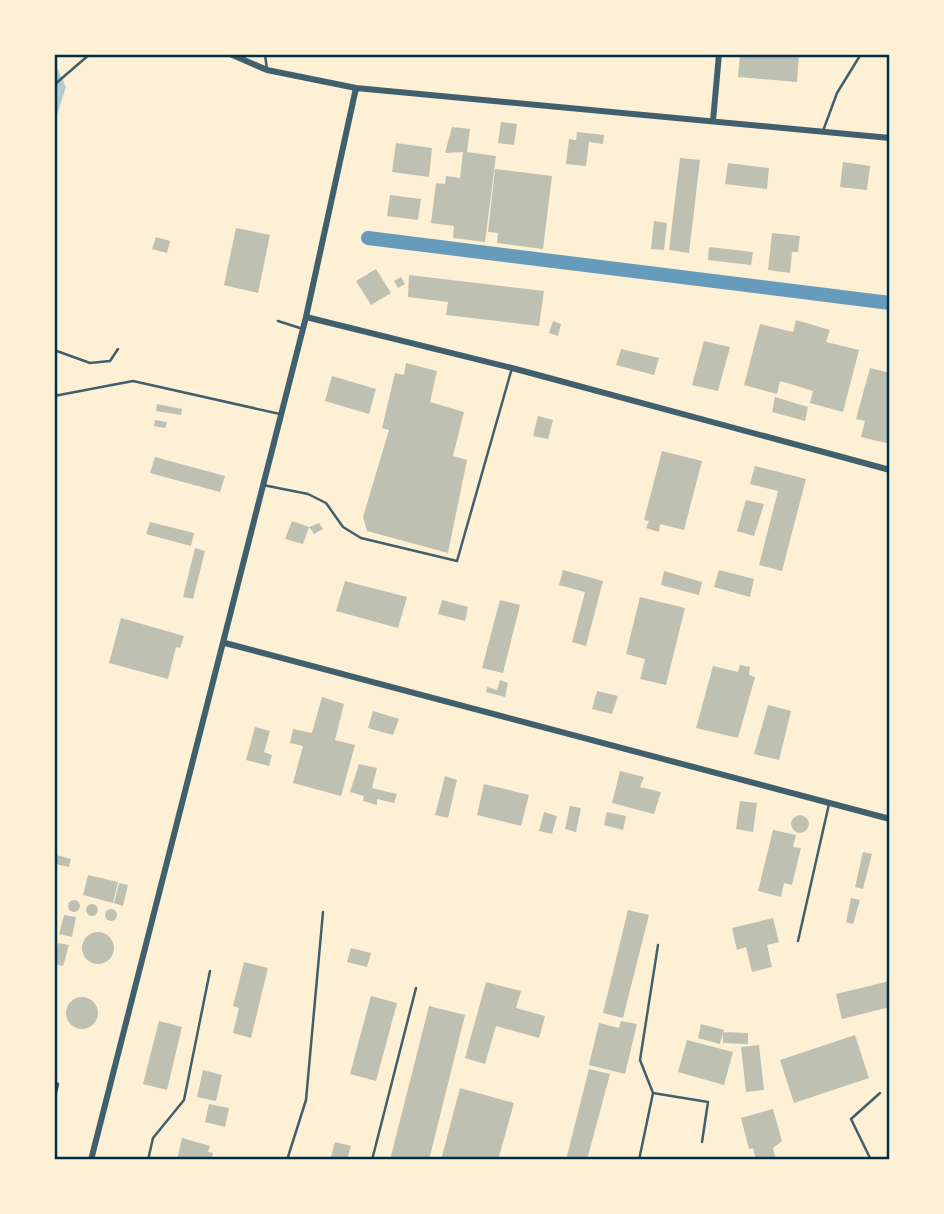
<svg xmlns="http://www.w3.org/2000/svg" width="944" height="1214" font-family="Figtree,sans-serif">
	<rect width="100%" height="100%" fill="#fdf0d5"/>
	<path fill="#b9caca" d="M54,61L66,87L54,124Z"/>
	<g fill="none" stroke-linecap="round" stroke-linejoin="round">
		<path stroke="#669bbc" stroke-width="14" d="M368,238L890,303"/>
	</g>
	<path fill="#bec0b2" d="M740,54H799L797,82L738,77Z
		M501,122L517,124L514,145L498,143Z
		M452,127L470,129L467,152L496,156L485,242L453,238L454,226L431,223L436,183L445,184L446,176L460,178L463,152L445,153Z
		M577,132L604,135L603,144L589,142L586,166L566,164L569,139L576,140Z
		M396,143L432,148L429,177L392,172Z
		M680,158L700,160L689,253L669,250Z
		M843,162L870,166L867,190L840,187Z
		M728,163L769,168L767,189L725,184Z
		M495,169L552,176L543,249L497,243L498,233L488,232Z
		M390,195L421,199L418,220L387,216Z
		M654,221L667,223L664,250L651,249Z
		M236,228L270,235L258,293L224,285Z
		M772,233L800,236L798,252H792L790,273L768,270Z
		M156,237L170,241L167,253L152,249Z
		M709,247L753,252L751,265L708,260Z
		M376,269L391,293L371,305L356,281Z
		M409,275L544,291L539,326L446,315L448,302L408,297Z
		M401,277L405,284L398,288L394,281Z
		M796,320L830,330L826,342L859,350L843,412L810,403L813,391L797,386L780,381L777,394L744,385L760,324L793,332Z
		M553,321L561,324L558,336L549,333Z
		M704,341L730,347L718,391L692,385Z
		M621,349L659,358L654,375L616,365Z
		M406,363L437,371L430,402L464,412L453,456L467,460L448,553L367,531L363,517L389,430L382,428L395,373L404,375Z
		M870,368L890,373V444L861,437L865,421L856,419Z
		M332,376L376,389L369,414L325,401Z
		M775,397L808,407L805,421L772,412Z
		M157,404L182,409L181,415L156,411Z
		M538,416L553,420L548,439L533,436Z
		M155,420L167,422L165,428L154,426Z
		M662,451L702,461L684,530L660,524L659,532L646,528L649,521L644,520Z
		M155,457L225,476L220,492L150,473Z
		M755,466L806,479L782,571L759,565L778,491L750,484Z
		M746,500L764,504L754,536L737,531Z
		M292,521L309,527L303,544L285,539Z
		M150,522L194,533L191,546L146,534Z
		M319,523L323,529L314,534L309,527Z
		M195,548L205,551L193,599L183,597Z
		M563,570L603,581L586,646L572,642L585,592L559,585Z
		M719,570L754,579L750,597L714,587Z
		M664,571L702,582L699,595L661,585Z
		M345,581L407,597L398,628L336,611Z
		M640,597L685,608L666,685L640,679L645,659L626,654Z
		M442,600L468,607L465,621L438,614Z
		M500,600L520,605L503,673L482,668Z
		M121,618L184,636L180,648L176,647L168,679L109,663Z
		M740,665L750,667L749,675L755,677L738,738L696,728L713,666L738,672Z
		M500,680L508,683L505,697L486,692L487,687L497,690Z
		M597,691L618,696L612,714L592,709Z
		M322,697L344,704L335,740L355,745L341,796L293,783L303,746L290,743L293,729L312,733Z
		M768,705L791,711L779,760L754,754Z
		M373,711L399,719L393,735L368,728Z
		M255,727L270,731L264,752L272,755L269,766L246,760Z
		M359,764L377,768L372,788L397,794L394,803L377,799V805L363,801L364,796L350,792Z
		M620,771L644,777L640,787L661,792L654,814L612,803Z
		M445,776L457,780L448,818L435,815Z
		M484,784L529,795L521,826L477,815Z
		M740,801L757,803L753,832L736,829Z
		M570,806L581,808L576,832L565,829Z
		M544,812L557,816L552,834L539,831Z
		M607,812L626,816L623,830L604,825Z
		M791 824a9 9 0 1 1 18 0a9 9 0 1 1-18 0Z
		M773,830L796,835L793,847L801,848L792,885L784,883L781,897L758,891Z
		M863,852L872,854L863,889L855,887Z
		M56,855L71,859L69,867L55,864Z
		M88,875L118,882L113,903L83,895Z
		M119,883L128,885L123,906L114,903Z
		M851,898L860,900L853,924L846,922Z
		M68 906a6 6 0 1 1 12 0a6 6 0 1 1-12 0Z
		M86 910a6 6 0 1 1 12 0a6 6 0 1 1-12 0Z
		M105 915a6 6 0 1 1 12 0a6 6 0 1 1-12 0Z
		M628,910L649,915L623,1018L603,1013Z
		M64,915L76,917L72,937L59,934Z
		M773,918L779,942L767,945L772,967L752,972L746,947L737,950L732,928Z
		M82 948a16 16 0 1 1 32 0a16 16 0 1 1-32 0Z
		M58,943L69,945L63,966L54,964Z
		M351,948L371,953L367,967L347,962Z
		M244,962L268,968L251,1038L233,1033L239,1008L233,1006Z
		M890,981V1007L842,1019L836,994Z
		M486,982L521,991L516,1008L545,1016L539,1038L496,1026L485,1064L465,1058Z
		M371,996L397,1003L376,1081L350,1074Z
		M66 1013a16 16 0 1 1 32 0a16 16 0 1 1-32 0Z
		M429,1006L465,1015L429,1160H390Z
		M159,1021L182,1027L167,1090L143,1084Z
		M621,1021L637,1024L625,1074L589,1065L599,1023L619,1028Z
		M701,1024L724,1030L720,1044L698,1038Z
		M723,1032L748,1033V1044L723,1043Z
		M855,1035L869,1078L794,1103L780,1060Z
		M687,1040L733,1052L724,1085L678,1072Z
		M759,1045L764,1090L746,1092L741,1047Z
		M589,1069L610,1074L587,1160H566Z
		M203,1070L222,1075L216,1101L197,1097Z
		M460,1088L514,1103L498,1160H441Z
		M209,1104L229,1108L225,1127L205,1122Z
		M773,1109L782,1141L773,1148L776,1160H756L753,1148L749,1149L741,1118Z
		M182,1138L210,1146L208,1152L213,1153L211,1160H177Z
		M335,1142L351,1146L347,1160H330Z"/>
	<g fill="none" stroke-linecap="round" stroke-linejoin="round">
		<path stroke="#3f606c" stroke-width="2.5" d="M265,54L267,70
			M54,85L90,54
			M823,131L837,93L861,54
			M278,321L303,329
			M54,350L90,363L110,361L118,349
			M54,396L133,381L280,414
			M263,485L308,494L326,503L343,527L361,538L457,561L512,368
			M889,819L890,836
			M798,941L829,804
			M54,1081L58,1084L54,1102
			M653,1093L640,1060L658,945
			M148,1160L153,1138L184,1100L210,971
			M287,1160L306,1100L323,912
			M372,1160L416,988
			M639,1160L653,1093L708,1102L702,1142
			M871,1160L851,1119L880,1093"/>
		<path stroke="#3f606c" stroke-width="6" d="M230,54L267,70L356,88L890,138
			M713,121L719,54
			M306,317L512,368L890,470
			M225,643L890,819
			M91,1160L306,317L356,88"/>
	</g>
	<rect width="944" height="1214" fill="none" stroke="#fdf0d5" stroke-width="112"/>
	<rect x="56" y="56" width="832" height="1102" fill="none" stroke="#003049" stroke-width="2.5"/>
</svg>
